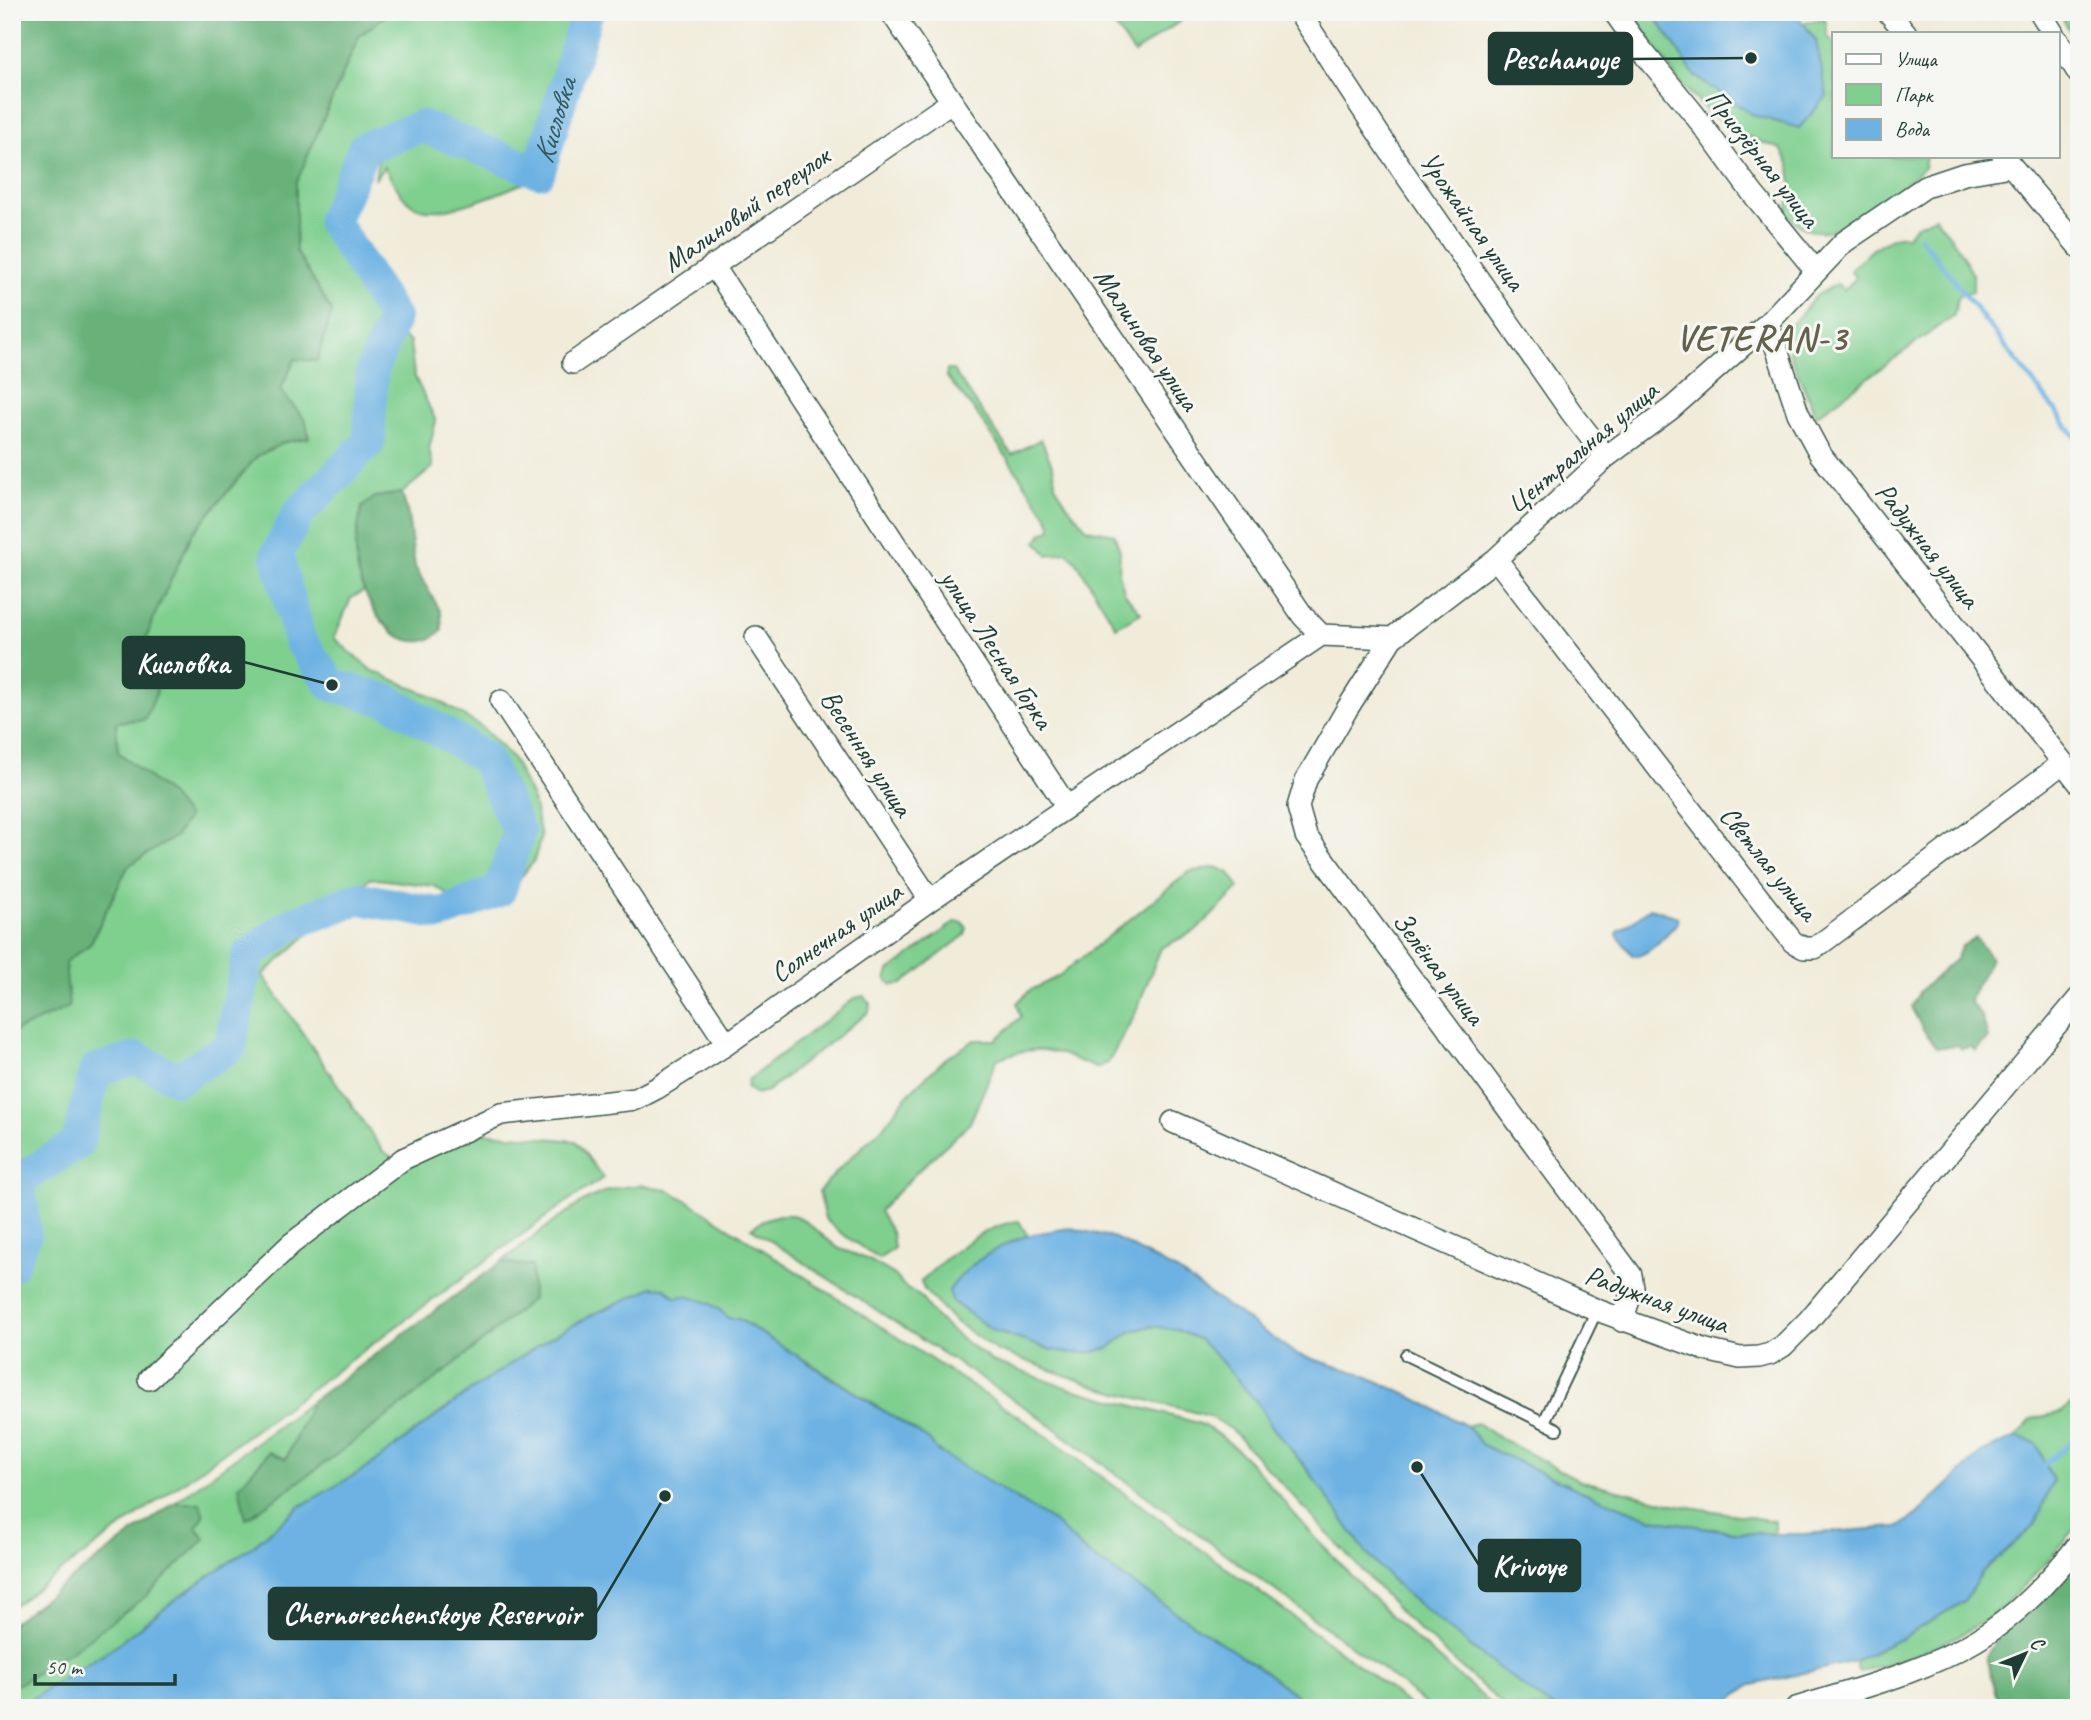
<svg xmlns="http://www.w3.org/2000/svg" width="2091" height="1720" font-family="Caveat,sans-serif">
	<rect width="100%" height="100%" fill="#f6f6f2"/>
	<filter id="ink" filterUnits="userSpaceOnUse"><feTurbulence type="fractalNoise" baseFrequency=".0143" numOctaves="2"/><feDisplacementMap in="SourceGraphic" scale="14" xChannelSelector="R" yChannelSelector="G"/><feConvolveMatrix kernelMatrix="1 2 1 2 8 2 1 2 1" color-interpolation-filters="sRGB"/></filter>
	<filter id="wash" filterUnits="userSpaceOnUse"><feTurbulence type="fractalNoise" baseFrequency=".00686" numOctaves="4" result="noise"/><feDisplacementMap in="SourceGraphic" scale="28" xChannelSelector="R" yChannelSelector="G"/><feGaussianBlur stdDeviation="1.57" result="paint"/><feColorMatrix in="noise" values="0 0 0 0 0 0 0 0 0 0 0 0 0 0 0 0 0 1.4 0 .05"/><feComposite in="paint" operator="in"/></filter>
	<g filter="url(#wash)">
		<rect width="100%" height="100%" fill="#f1ecda"/>
		<path fill="#7fcf8f" stroke="#4f8662" stroke-width="2" d="M390,12H581L569,55L553,83L557,93L536,160L529,159L503,146L429,124L413,123L387,130L374,154L363,190L337,236L382,308L385,319L364,372V437L334,483L294,508L281,531L275,560L296,644L314,670L331,688L394,708L427,726L473,759L484,773L503,811V833L507,847L504,866L496,883L458,900L434,886L370,878L263,975L383,1151L405,1165L479,1132L576,1141L603,1178L568,1201L12,1607V1033L21,1027L65,962L90,944L128,866L176,836L169,794L118,752L116,722L145,719L157,692L140,660L152,621L192,534L257,456L285,442L306,421L280,391L295,359L332,312L296,251V183L359,36Z
			M1105,12H1193L1134,53Z
			M1631,12H1652L1695,76L1753,115L1816,41L1803,23L1825,18L1828,38L1834,41V156H1926L1924,168C1896,191 1849,240 1809,230C1801,228 1793,219 1786,215L1792,189L1790,165L1781,149L1742,135L1709,113L1680,83Z
			M2058,12H2079V45Z
			M425,131L485,161L538,177C511,188 445,219 418,208C403,202 393,181 384,167L375,179C376,172 377,162 380,155C386,140 410,133 425,131Z
			M1935,217L1956,244L1973,275V292L1964,293L1958,297L1954,315L1816,416L1790,355L1787,330L1817,295L1837,284L1844,290L1856,278L1850,271C1861,259 1889,231 1907,236L1917,225Z
			M402,336L410,342L414,375L436,421L429,449L433,467L402,493L375,497L357,531V565L364,591L351,598L334,638L371,670L431,696L482,727L513,759L533,800L541,837L534,861L509,892L520,862L524,834L518,805L499,766L473,740L425,712L391,694L359,688L337,680L323,665L301,630L289,542L298,519L324,505L346,482L374,445L381,426L374,387L388,354Z
			M947,370H953L1012,455L1041,439L1054,470L1055,485L1067,505L1087,529L1114,534L1120,551L1119,574L1125,594L1141,613L1116,627L1076,561L1067,552L1048,555L1037,542L1043,533L1052,529L1049,519L975,411L946,376Z
			M1216,867L1230,873L1239,888L1197,930L1161,948L1135,1014L1108,1063L1096,1068C1055,1051 1040,1042 997,1059L970,1123L917,1172L879,1211L892,1234L894,1248L879,1259L838,1231L825,1219L819,1191L844,1164L884,1126L909,1093L946,1058L975,1040H996L1021,1017L1017,1003L1029,991L1059,976L1189,872Z
			M955,922H962L967,928L965,935L902,984L892,985L886,980L889,971Z
			M864,996L870,1004L869,1012L767,1091L756,1094L747,1088L748,1080L855,998Z
			M645,1185L670,1191L693,1204L1027,1422L1367,1671L1413,1708H1312L1268,1674L1088,1554L1053,1522L936,1450L929,1440L809,1362L728,1318C710,1298 696,1305 673,1297C666,1294 659,1290 653,1287L592,1315L474,1388L367,1468L299,1507L254,1545L179,1597L115,1646L17,1708H12V1623L312,1401L286,1459L246,1518L296,1484L490,1336L532,1266L501,1262C530,1241 569,1206 601,1193C616,1187 630,1186 645,1185Z
			M779,1215H793L804,1220L838,1248L867,1259L895,1275L903,1285L922,1298L930,1311L950,1330L992,1361L1068,1388L1198,1423C1241,1443 1267,1483 1298,1518C1325,1549 1354,1579 1383,1608C1418,1644 1458,1675 1496,1708H1430L1382,1669L1035,1414L751,1228L766,1219Z
			M1019,1221L1028,1236L1021,1238L983,1257L953,1302L994,1331L1052,1350L1109,1348L1130,1332L1150,1326L1174,1329L1199,1339L1220,1360L1257,1402L1273,1428L1308,1470L1368,1555L1472,1648L1555,1708H1507L1502,1704L1405,1617L1231,1429L1209,1416L1100,1388L996,1350L954,1321L924,1290L921,1281C949,1255 981,1226 1019,1221Z
			M2079,1396V1524C2054,1554 2027,1586 1997,1611C1959,1642 1905,1659 1859,1672L1855,1661L1902,1638L1964,1601L1983,1571L2035,1525L2053,1480L2036,1443L2016,1437L2032,1419L2062,1412Z
			M1477,1423L1496,1436L1579,1480L1678,1505L1774,1521V1534L1733,1532L1653,1519L1581,1491L1482,1445L1467,1426Z"/>
		<path fill="#67b27a" stroke="#437857" stroke-width="2" d="M12,12H390L359,36L296,183V251L332,312L317,361L295,359L280,390L306,421L309,438L285,442L257,456L192,534L152,621L140,660L157,691L145,719L116,722L118,752L169,794L188,817L176,836L128,866L90,944L65,962L69,1007L12,1033Z
			M402,493L408,515L415,567L441,612L442,631C436,635 430,641 423,641C387,646 362,596 357,566C354,547 358,526 362,507L375,497Z
			M1976,938L1991,958C1985,974 1973,986 1970,1002L1982,1017L1988,1038L1975,1051L1971,1047L1961,1049L1958,1045L1937,1048L1922,1028L1911,1007L1920,991L1956,959L1962,946Z
			M501,1262L532,1266V1299C442,1378 344,1451 246,1519L239,1486L269,1452L286,1459L312,1401Z
			M174,1503H200L204,1516L196,1527L205,1539L146,1596L76,1648L12,1688V1623Z
			M2079,1544V1650L2070,1661L2067,1677H2076L2079,1673V1708H2004L1995,1692L1986,1657L1998,1637Z"/>
		<path fill="#6db2e3" stroke="#46788c" stroke-width="2" d="M1652,12H1795L1816,41L1827,96L1799,128L1753,115L1695,76Z
			M1650,908L1678,917V922C1667,933 1649,957 1633,956L1617,935L1618,932Z
			M1070,1228L1115,1238L1174,1269L1296,1354L1359,1373L1412,1397L1467,1426L1482,1445L1581,1491L1653,1519L1733,1532L1774,1534H1804L1897,1527L1913,1518L1981,1453L2016,1437L2036,1443L2053,1481L2035,1525L1983,1571L1964,1601L1902,1638L1855,1661L1748,1686L1727,1703L1712,1708H1555L1539,1698L1472,1648L1403,1591L1368,1555L1308,1470L1273,1428L1257,1402L1220,1360L1199,1339L1174,1329L1150,1326L1130,1332L1109,1348L1094,1352L1071,1353L1052,1350L994,1331L953,1302L949,1291C965,1266 993,1249 1020,1238C1035,1232 1054,1231 1070,1228Z
			M653,1287L665,1288L675,1297C694,1294 716,1304 728,1318L739,1319L929,1440L936,1450L1054,1522L1088,1554L1268,1674L1312,1708H17L115,1646L179,1597L254,1545L299,1507L367,1468L474,1388L551,1337L592,1315Z"/>
		<g fill="none" stroke-linecap="round" stroke-linejoin="round">
			<path stroke="#6db2e3" stroke-width="5" d="M1920,237L2079,441
				M2045,1464L2079,1435"/>
			<path stroke="#6db2e3" stroke-width="33" id="s1" d="M12,1265L25,1235L19,1180L78,1143L95,1070L137,1058L177,1079L230,1047L248,955L291,924L359,898L440,914L500,890L519,832L485,758L390,701L332,685L300,641L277,554L298,514L369,442L372,370L394,318L333,221L364,148L421,126L539,172L587,12"/>
		</g>
	</g>
	<g filter="url(#ink)">
		<g fill="none" stroke-linecap="round" stroke-linejoin="round">
			<g stroke="#3e574d" stroke-width="14">
				<path id="service" d="M1406,1355L1557,1429
					M1544,1422L1597,1310"/>
			</g>
			<g stroke="#3e574d" stroke-width="24">
				<path id="minor" d="M891,12L1303,616L1321,635L1392,638
					M1299,12L1403,171L1571,412L1606,457
					M1614,12L1639,47L1694,114L1753,194L1816,271
					M1888,12L1906,33
					M2040,12L2053,33
					M2058,41L2079,74
					M2003,156L2079,247
					M713,265L1067,807
					M1768,323L1798,413L1820,454L2079,783
					M573,363L951,102
					M1496,559L1793,942L1804,948H1815L2063,763
					M756,637L930,900
					M501,701L727,1044
					M1173,1122L1597,1310L1706,1350L1740,1358L1759,1357L1770,1354L1783,1346L1808,1321L2079,998
					M1622,1321L1633,1288L1631,1275L1306,836L1298,807L1306,780L1347,709L1392,638L1496,559L1606,457L1672,408L1768,323L1844,242L1925,187L1964,174L2011,166
					M149,1379L291,1244L403,1159L501,1114L636,1099L657,1088L727,1044L930,900L1321,635
					M1796,1708C1857,1689 1922,1673 1977,1640C2017,1616 2050,1580 2079,1544"/>
			</g>
			<use href="#service" stroke="#fff" stroke-width="10"/>
			<use href="#minor" stroke="#fff" stroke-width="21"/>
		</g>
	</g>
	<g text-anchor="middle" dominant-baseline="central" stroke-width="6" stroke-linejoin="round" paint-order="stroke">
		<g font-size="28" fill="#1f3d34" stroke="#f6f6f2">
			<text transform="translate(1763 158) rotate(52)">Приозёрная улица</text>
			<text transform="translate(746 209) rotate(-35)">Малиновый переулок</text>
			<text transform="translate(1473 221) rotate(55)">Урожайная улица</text>
			<text transform="translate(1147 339) rotate(56)">Малиновая улица</text>
			<text transform="translate(1582 447) rotate(-40)">Центральная улица</text>
			<text transform="translate(1928 545) rotate(52)">Радужная улица</text>
			<text transform="translate(997 649) rotate(57)">улица Лесная Горка</text>
			<text transform="translate(867 753) rotate(57)">Весенняя улица</text>
			<text transform="translate(1769 863) rotate(51)">Светлая улица</text>
			<text transform="translate(836 932) rotate(-35)">Солнечная улица</text>
			<text transform="translate(1439 968) rotate(53)">Зелёная улица</text>
			<text transform="translate(1657 1299) rotate(20)">Радужная улица</text>
		</g>
		<g font-size="30" font-style="italic" fill="#325a60" stroke="#f6f6f2">
			<text stroke="none"><textPath href="#s1" startOffset="1918">Кисловка</textPath></text>
		</g>
		<g font-size="35" font-weight="bold" letter-spacing="2" fill="#64614c" stroke="#f6f6f2">
			<text x="1762" y="338">VETERAN-3</text>
		</g>
	</g>
	<path fill="none" stroke="#1f3d34" stroke-width="2.5" d="M1751 58L1632 59M332 685L244 662M1417 1467L1479 1565M665 1496L596 1613"/>
	<g fill="#1f3d34" stroke="#f6f6f2" stroke-width="2.5">
		<circle cx="1751" cy="58" r="7"/>
		<circle cx="332" cy="685" r="7"/>
		<circle cx="1417" cy="1467" r="7"/>
		<circle cx="665" cy="1496" r="7"/>
	</g>
	<g fill="#1f3d34" stroke="#1f3d34" stroke-width="2.5">
		<rect x="1489" y="33" width="143" height="51" rx="7"/>
		<rect x="123" y="637" width="121" height="51" rx="7"/>
		<rect x="1479" y="1540" width="101" height="51" rx="7"/>
		<rect x="269" y="1588" width="327" height="51" rx="7"/>
	</g>
	<g font-size="30" text-anchor="middle" font-weight="bold" fill="#fff">
		<text x="1560" y="69">Peschanoye</text>
		<text x="183" y="673">Кисловка</text>
		<text x="1529" y="1576">Krivoye</text>
		<text x="432" y="1624">Chernorechenskoye Reservoir</text>
	</g>
	<rect width="2091" height="1720" fill="none" stroke="#f6f6f2" stroke-width="42"/>
	<rect x="1832" y="32" width="228" height="126" fill="#f6f6f2" stroke="#a0aca6" stroke-width="2"/>
	<rect x="1846" y="54" width="35" height="10" fill="#ffffff" stroke="#a0aca6" stroke-width="2"/>
	<text x="1895" y="66" font-size="21" fill="#1f3d34">Улица</text>
	<rect x="1846" y="84" width="35" height="21" fill="#7fcf8f" stroke="#a0aca6" stroke-width="2"/>
	<text x="1895" y="102" font-size="21" fill="#1f3d34">Парк</text>
	<rect x="1846" y="119" width="35" height="21" fill="#6db2e3" stroke="#a0aca6" stroke-width="2"/>
	<text x="1895" y="136" font-size="21" fill="#1f3d34">Вода</text>
	<g transform="translate(2025 1654) rotate(47)" stroke="#f6f6f2" stroke-width="5" paint-order="stroke">
	<path d="M0-5L12 26L0 18L-12 26Z" fill="#1f3d34"/>
	<text y="-10" font-size="19" font-weight="bold" text-anchor="middle" fill="#1f3d34">С</text>
	</g>
	<path d="M35 1674v10h140v-10" fill="none" stroke="#1f3d34" stroke-width="3.5"/>
	<text x="46" y="1674" font-size="21" fill="#1f3d34" stroke="#f6f6f2" stroke-width="5" paint-order="stroke">50 m</text>
</svg>
